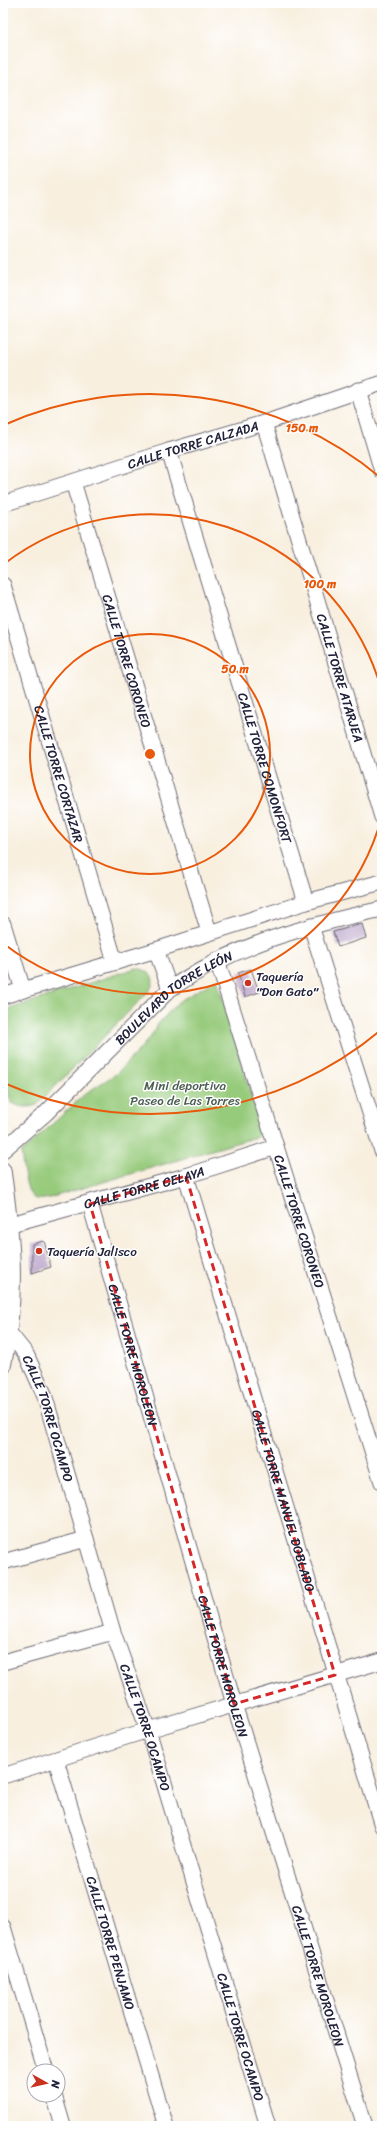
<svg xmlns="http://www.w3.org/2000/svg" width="385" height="2129" font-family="Sriracha,sans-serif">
	<rect width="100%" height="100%" fill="#fff"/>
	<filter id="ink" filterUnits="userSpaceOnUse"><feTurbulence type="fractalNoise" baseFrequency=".025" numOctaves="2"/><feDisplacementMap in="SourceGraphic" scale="8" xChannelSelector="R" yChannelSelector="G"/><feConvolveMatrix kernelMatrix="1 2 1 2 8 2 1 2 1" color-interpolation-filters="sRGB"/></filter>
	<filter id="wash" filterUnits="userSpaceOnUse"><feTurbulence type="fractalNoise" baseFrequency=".012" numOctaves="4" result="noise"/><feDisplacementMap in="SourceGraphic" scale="16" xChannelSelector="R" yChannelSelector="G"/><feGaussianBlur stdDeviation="0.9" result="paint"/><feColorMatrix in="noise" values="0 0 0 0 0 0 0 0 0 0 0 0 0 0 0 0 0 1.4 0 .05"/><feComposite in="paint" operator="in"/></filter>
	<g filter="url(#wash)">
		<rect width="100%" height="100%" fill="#f8efdf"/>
		<path fill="#97cb7c" stroke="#5c765c" d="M136,968C150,970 158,978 149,991L37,1105C27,1108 20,1108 11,1102L3,1076V1011Z
			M217,979L263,1135L49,1198C45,1199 40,1200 36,1199C25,1196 23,1163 21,1153L86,1093L116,1074L141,1048L152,1035L158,1024L178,1002Z"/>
		<g id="blocks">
			<path fill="#b49bc4" d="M362,924L366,938L338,947L333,932Z
				M251,969L259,992L245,997L238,973Z
				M44,1241L51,1267L32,1273V1244Z"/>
		</g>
	</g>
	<g filter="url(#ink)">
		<use href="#blocks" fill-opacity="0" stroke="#6d6a74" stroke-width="1"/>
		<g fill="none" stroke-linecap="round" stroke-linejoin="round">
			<g stroke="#6d6a74" stroke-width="17">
				<g id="street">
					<path d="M358,390L382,471"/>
					<path id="s1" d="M264,423L382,817"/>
					<path id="s2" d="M169,451L306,902"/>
					<path id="s3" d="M73,482L209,932"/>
					<path id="s4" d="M3,504L169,451L264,423L382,383"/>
					<path id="s5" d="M3,585L115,962"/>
					<path d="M3,924L23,990"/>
					<path d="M311,926L382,1151"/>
					<path d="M156,950L170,989"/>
					<path id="s6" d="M217,960L382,1482"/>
					<path d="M3,996L156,950L306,902L382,882"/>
					<path id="s7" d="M3,1150L46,1113L170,989C235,944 306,926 382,909"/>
					<path d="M3,1170C13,1240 18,1298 3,1367"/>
					<path id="s8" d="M186,1176L382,1826"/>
					<path id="s9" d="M90,1204L234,1704L365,2126"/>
					<path id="s10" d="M11,1224L186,1176L276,1147"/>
					<path id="s11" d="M10,1334L26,1354L44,1394L113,1632L148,1730L268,2126"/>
					<path d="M3,1562L86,1539"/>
					<path d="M3,1662L113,1632"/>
					<path id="s12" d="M56,1760L166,2126"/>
					<path d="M3,1776L148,1730L382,1661"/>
					<path d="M3,1927L46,2071"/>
					<path d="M54,2095L63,2126"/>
				</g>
			</g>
			<use href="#street" stroke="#fff" stroke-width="15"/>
		</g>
	</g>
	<path fill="none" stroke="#d62828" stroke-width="3" stroke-dasharray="8 5" stroke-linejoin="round" d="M186,1176L335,1675L234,1704L90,1204Z"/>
	<g fill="none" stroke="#e8590c" stroke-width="2">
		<circle cx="150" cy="754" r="120"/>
		<path d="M382 816A240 240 0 0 1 4 944M4 564A240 240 0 0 1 382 692"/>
		<path d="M381 1030A360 360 0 0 1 4 1083M4 425A360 360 0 0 1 381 478"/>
	</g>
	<g fill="#c8321e" stroke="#fff" stroke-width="1.5">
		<circle cx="248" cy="983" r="4"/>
		<circle cx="39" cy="1251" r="4"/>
	</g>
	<g text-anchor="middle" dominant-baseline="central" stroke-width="3" stroke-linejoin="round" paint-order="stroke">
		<g font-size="13" fill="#22223b" stroke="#fff">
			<text stroke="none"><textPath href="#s4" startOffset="199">CALLE TORRE CALZADA</textPath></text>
			<text stroke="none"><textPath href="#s3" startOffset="187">CALLE TORRE CORONEO</textPath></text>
			<text stroke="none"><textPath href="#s1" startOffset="266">CALLE TORRE ATARJEA</textPath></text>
			<text stroke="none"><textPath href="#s2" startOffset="331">CALLE TORRE COMONFORT</textPath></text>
			<text stroke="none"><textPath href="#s5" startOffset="197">CALLE TORRE CORTAZAR</textPath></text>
			<text stroke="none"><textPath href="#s7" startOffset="230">BOULEVARD TORRE LEÓN</textPath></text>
			<text stroke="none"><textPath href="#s10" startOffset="138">CALLE TORRE CELAYA</textPath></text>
			<text stroke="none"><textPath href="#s6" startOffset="274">CALLE TORRE CORONEO</textPath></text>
			<text stroke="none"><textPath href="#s9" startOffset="157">CALLE TORRE MOROLEON</textPath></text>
			<text stroke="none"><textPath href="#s11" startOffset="94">CALLE TORRE OCAMPO</textPath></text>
			<text stroke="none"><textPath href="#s8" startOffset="339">CALLE TORRE MANUEL DOBLADO</textPath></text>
			<text stroke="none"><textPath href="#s9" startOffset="481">CALLE TORRE MOROLEON</textPath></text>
			<text stroke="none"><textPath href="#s11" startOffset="418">CALLE TORRE OCAMPO</textPath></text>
			<text stroke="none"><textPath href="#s12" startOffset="191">CALLE TORRE PENJAMO</textPath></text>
			<text stroke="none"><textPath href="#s9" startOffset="805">CALLE TORRE MOROLEON</textPath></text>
			<text stroke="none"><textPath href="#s11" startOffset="742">CALLE TORRE OCAMPO</textPath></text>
		</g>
		<g font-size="13" fill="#22223b" stroke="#fff" text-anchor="start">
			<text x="256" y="976">Taquería<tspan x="256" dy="15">"Don Gato"</tspan></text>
			<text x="47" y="1251">Taquería Jalisco</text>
		</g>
		<g font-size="13" fill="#4b5d52" stroke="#fff">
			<text x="185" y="1085">Mini deportiva<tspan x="185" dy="15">Paseo de Las Torres</tspan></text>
		</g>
	</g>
	<circle cx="150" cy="754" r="6" fill="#e8590c" stroke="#fff" stroke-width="2"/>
	<g font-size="12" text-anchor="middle" font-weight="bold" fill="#e8590c" stroke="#fff" stroke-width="3" stroke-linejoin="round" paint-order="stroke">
		<text x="302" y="432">150 m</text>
		<text x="320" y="588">100 m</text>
		<text x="235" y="673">50 m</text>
	</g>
	<rect width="385" height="2129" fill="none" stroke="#fff" stroke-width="16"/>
	<g transform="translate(46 2083) rotate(98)"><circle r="19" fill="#ffffff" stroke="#a7a7b1"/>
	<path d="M0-3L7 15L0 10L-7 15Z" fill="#c8321e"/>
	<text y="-6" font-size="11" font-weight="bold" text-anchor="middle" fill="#22223b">N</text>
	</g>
</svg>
